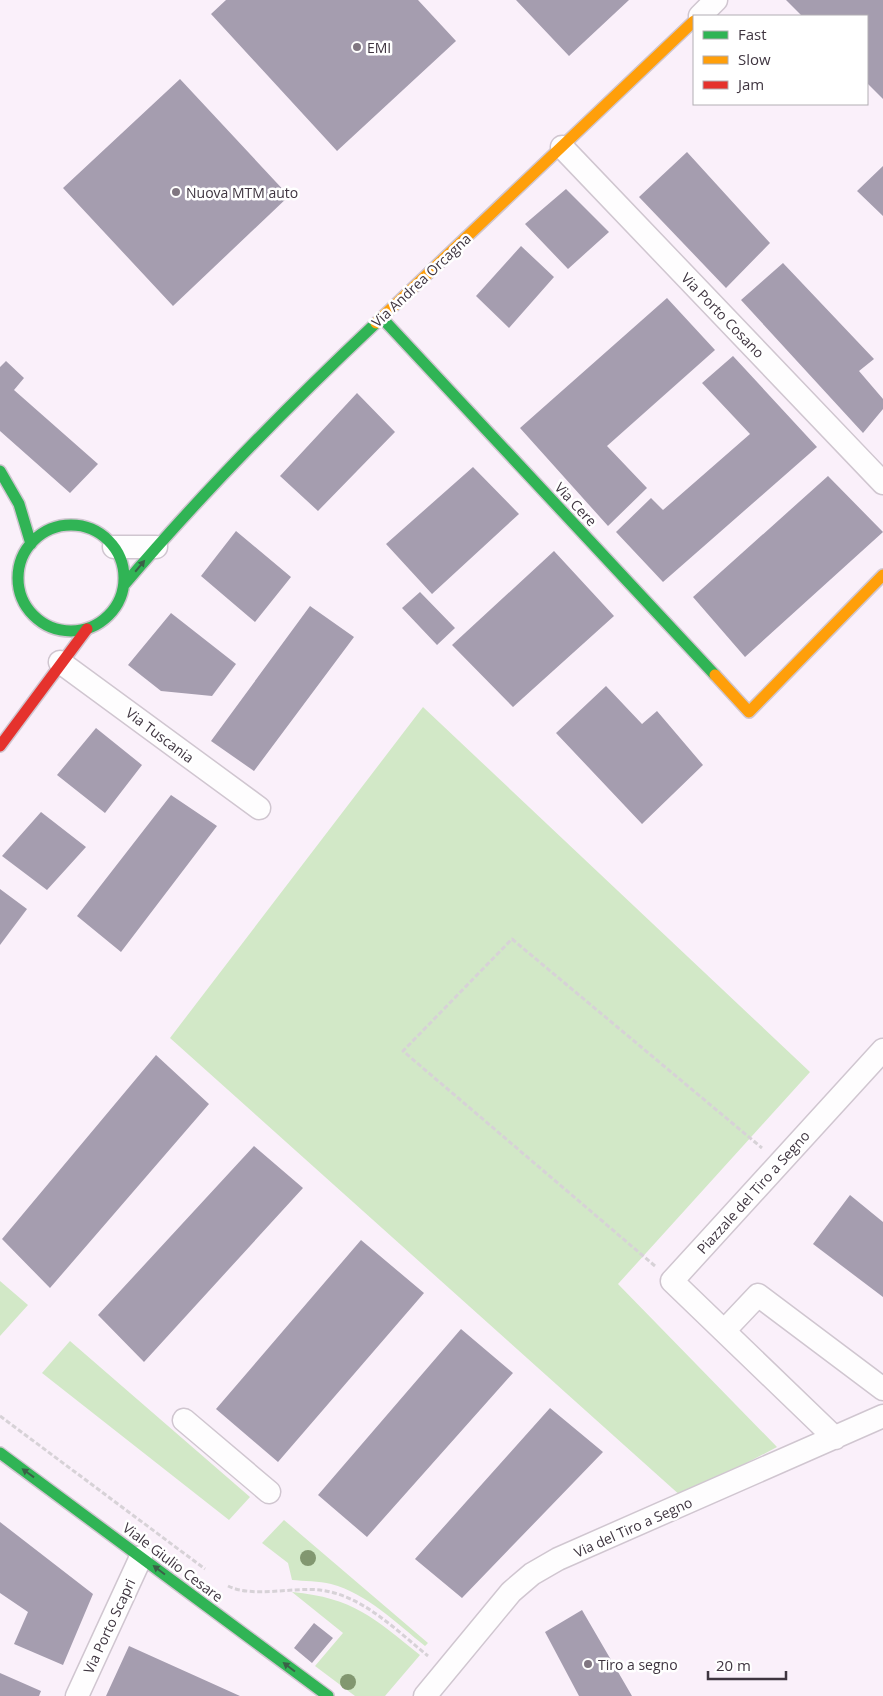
<svg xmlns="http://www.w3.org/2000/svg" width="883" height="1696" font-family="'Open Sans',sans-serif">
	<rect width="100%" height="100%" fill="#faf0fa"/>
	<path fill="#d2e8c7" d="M423,707L810,1072L618,1284L777,1447L682,1497L170,1038Z
		M0,1281L28,1305L0,1336Z
		M70,1341L250,1497L229,1520L42,1373Z
		M284,1520L428,1643L425,1646C396,1623 368,1594 331,1584C319,1581 304,1581 292,1580L288,1563L262,1543Z
		M292,1592C354,1598 374,1618 420,1655L385,1696H355L315,1666L343,1633Z"/>
	<path fill="#a59daf" d="M226,0H418L456,41L337,151L211,14Z
		M516,0H629L569,56Z
		M786,0H883V99L867,83V16H802Z
		M180,79L289,196L173,306L63,188Z
		M687,152L770,243L726,288L639,197Z
		M883,166V216L857,191Z
		M566,189L609,232L568,269L525,224Z
		M521,246L554,277L509,328L476,296Z
		M783,263L874,359L859,371L883,399V409L863,433L741,300Z
		M667,298L715,350L607,446L647,488L608,526L520,428Z
		M733,356L817,447L663,582L616,532L651,498L663,510L750,434L702,383Z
		M6,361L24,378L14,390L98,464L70,493L0,431V367Z
		M357,393L395,432L318,511L280,476Z
		M473,467L519,514L432,594L386,544Z
		M828,476L883,532L745,657L693,597Z
		M236,531L291,577L255,622L201,576Z
		M554,551L614,616L513,707L452,645Z
		M420,592L455,628L437,645L402,608Z
		M310,606L354,637L254,771L211,741Z
		M171,613L236,664L212,696L161,691L128,665Z
		M606,686L642,724L657,711L703,765L642,824L556,733Z
		M96,728L142,765L105,813L57,775Z
		M171,795L217,826L121,952L77,916Z
		M41,812L86,847L47,890L2,856Z
		M0,889L27,909L0,945Z
		M156,1055L209,1104L50,1288L2,1239Z
		M254,1146L303,1188L144,1362L98,1315Z
		M850,1195L883,1222V1297L813,1244Z
		M361,1240L424,1293L278,1462L216,1409Z
		M461,1329L513,1373L367,1537L318,1495Z
		M550,1408L603,1452L462,1598L415,1559Z
		M0,1522L93,1594L63,1665L14,1644L28,1612L0,1593Z
		M582,1610L632,1696H579L545,1632Z
		M314,1623L333,1638L312,1663L294,1648Z
		M129,1646L240,1696H106Z
		M0,1673L41,1691L39,1696H0Z"/>
	<g fill="none" stroke-linecap="round" stroke-linejoin="round">
		<g stroke="#d0c6d0" stroke-width="25">
			<path id="street" d="M700,16L716,0
				M562,147L883,483
				M114,547H156
				M60,662L259,808
				M724,1331L758,1295L883,1389
				M184,1420L269,1492
				M835,1438L672,1281L883,1050
				M77,1696L141,1557
				M425,1696L511,1592L532,1574L558,1559L883,1416"/>
		</g>
		<g stroke="#d0c6d0" stroke-width="14">
			<path id="fast" d="M382,318L715,675
				M0,471L19,504L31,544
				M18 578a53 53 0 1 1 106 0a53 53 0 1 1-106 0Z
				M124,585C202,493 288,406 376,323
				M0,1453L328,1696"/>
		</g>
		<g stroke="#d0c6d0" stroke-width="14">
			<path id="slow" d="M376,323L694,21
				M715,675L749,712L883,575"/>
		</g>
		<g stroke="#d0c6d0" stroke-width="14">
			<path id="jam" d="M0,746L87,629"/>
		</g>
		<path stroke="#d7d2d7" stroke-width="3" stroke-dasharray="5 2.5" stroke-linecap="butt" d="M655,1266L403,1051L512,939L762,1148
			M0,1416L205,1569
			M228,1586C252,1598 293,1587 320,1590C362,1595 396,1630 428,1656"/>
		<use href="#street" stroke="#fefdfe" stroke-width="22"/>
		<use href="#fast" stroke="#30b455" stroke-width="11"/>
		<use href="#slow" stroke="#ff9f0a" stroke-width="11"/>
		<use href="#jam" stroke="#e5322d" stroke-width="11"/>
	</g>
	<g fill="#829770">
		<circle cx="308" cy="1558" r="8"/>
		<circle cx="348" cy="1682" r="8"/>
	</g>
	<defs><path id="oneway-solid" d="M-6-.8H1V-3.2L6.5 0L1 3.2V.8H-6Z" transform="scale(1.25)"/></defs>
	<g fill="#3a6147">
		<use href="#oneway-solid" transform="translate(140 566) rotate(-50)"/>
		<use href="#oneway-solid" transform="translate(28 1473) rotate(-144)"/>
		<use href="#oneway-solid" transform="translate(159 1570) rotate(-143)"/>
		<use href="#oneway-solid" transform="translate(289 1667) rotate(-143)"/>
	</g>
	<g fill="#807681" stroke="#fff" stroke-width="2">
		<circle cx="357" cy="47" r="5"/>
		<circle cx="176" cy="192" r="5"/>
		<circle cx="588" cy="1664" r="5"/>
	</g>
	<g text-anchor="middle" dominant-baseline="central" stroke-width="5" stroke-linejoin="round" paint-order="stroke">
		<g font-size="14" fill="#3f3540" stroke="#fff" text-anchor="start">
			<text x="367" y="47">EMI</text>
			<text x="186" y="192">Nuova MTM auto</text>
			<text x="598" y="1664">Tiro a segno</text>
		</g>
		<g font-size="14" fill="#3f3540" stroke="#fff">
			<text transform="translate(421 280) rotate(-43)">Via Andrea Orcagna</text>
			<text transform="translate(723 315) rotate(46)">Via Porto Cosano</text>
			<text transform="translate(576 504) rotate(47)">Via Cere</text>
			<text transform="translate(160 735) rotate(37)">Via Tuscania</text>
			<text transform="translate(753 1192) rotate(-48)">Piazzale del Tiro a Segno</text>
			<text transform="translate(633 1527) rotate(-24)">Via del Tiro a Segno</text>
			<text transform="translate(173 1562) rotate(37)">Viale Giulio Cesare</text>
			<text transform="translate(109 1626) rotate(-65)">Via Porto Scapri</text>
		</g>
	</g>
	<rect x="693" y="15" width="175" height="90" fill="#ffffff" stroke="#b2aeb3"/>
	<rect x="703" y="31" width="25" height="8" fill="#30b455" stroke="#b2aeb3"/>
	<text x="738" y="40" font-size="15" fill="#3f3540">Fast</text>
	<rect x="703" y="56" width="25" height="8" fill="#ff9f0a" stroke="#b2aeb3"/>
	<text x="738" y="65" font-size="15" fill="#3f3540">Slow</text>
	<rect x="703" y="81" width="25" height="8" fill="#e5322d" stroke="#b2aeb3"/>
	<text x="738" y="90" font-size="15" fill="#3f3540">Jam</text>
	<path d="M708 1671v8h78v-8" fill="none" stroke="#3f3540" stroke-width="2.5"/>
	<text x="716" y="1671" font-size="15" fill="#3f3540" stroke="#ffffff" stroke-width="4" paint-order="stroke">20 m</text>
</svg>
